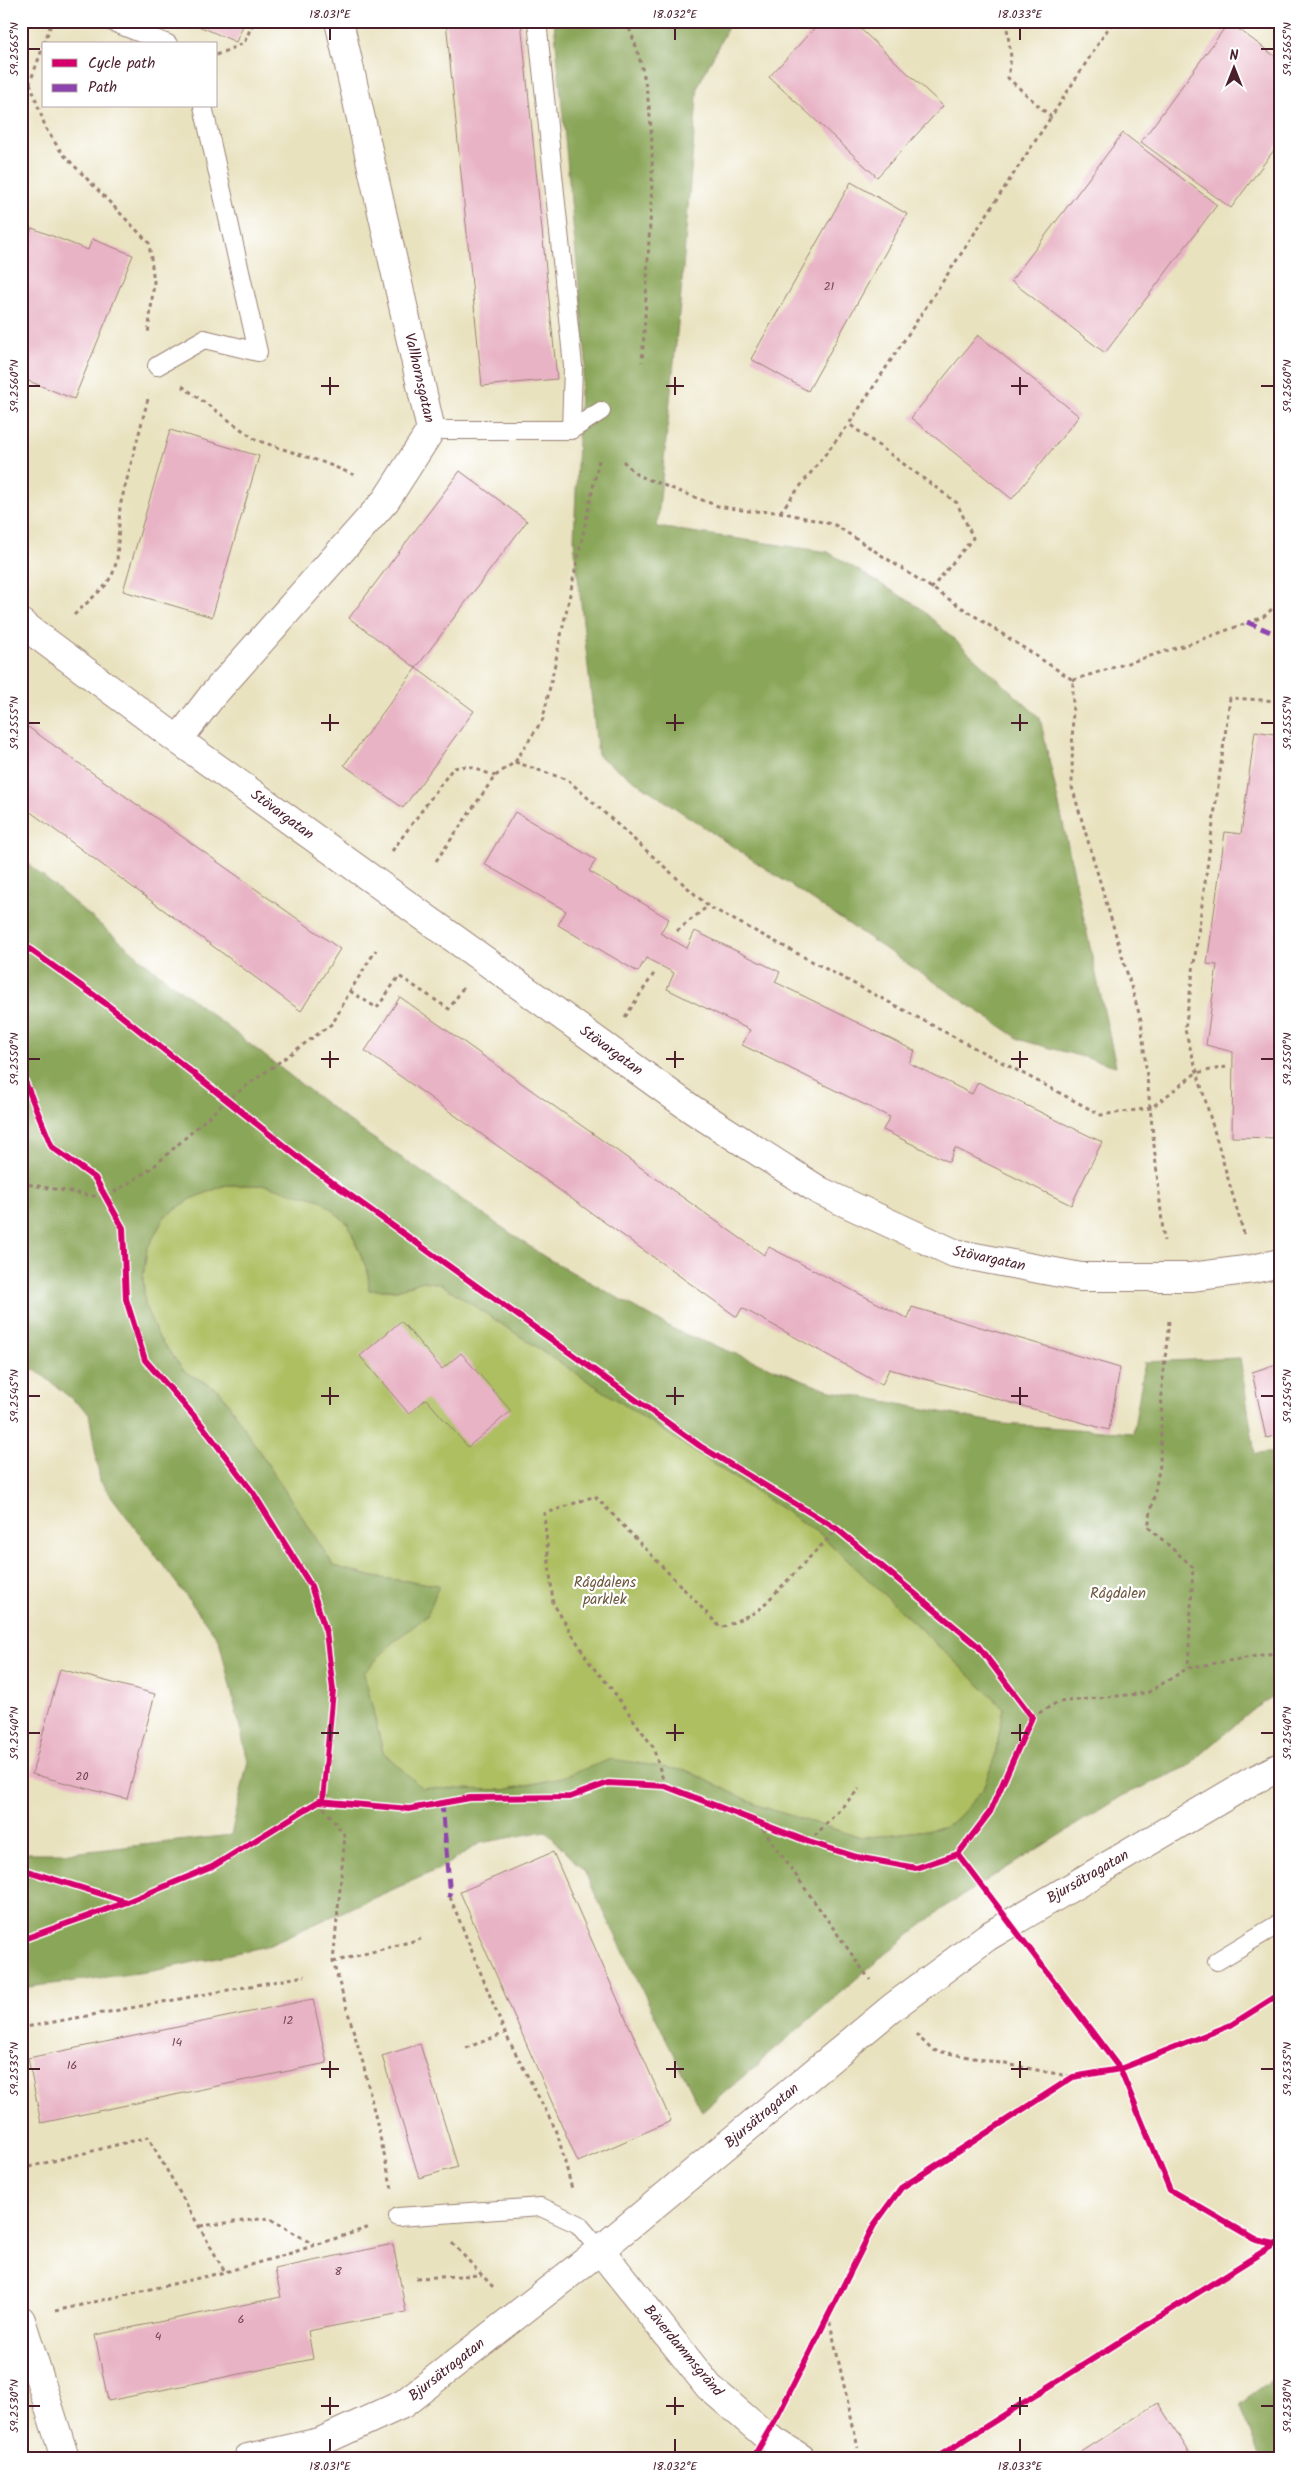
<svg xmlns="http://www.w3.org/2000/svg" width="1301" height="2479" font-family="Kalam,sans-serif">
	<rect width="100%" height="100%" fill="#fff"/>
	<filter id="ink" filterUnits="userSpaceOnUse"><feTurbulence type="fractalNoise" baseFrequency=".02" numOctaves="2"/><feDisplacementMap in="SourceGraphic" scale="10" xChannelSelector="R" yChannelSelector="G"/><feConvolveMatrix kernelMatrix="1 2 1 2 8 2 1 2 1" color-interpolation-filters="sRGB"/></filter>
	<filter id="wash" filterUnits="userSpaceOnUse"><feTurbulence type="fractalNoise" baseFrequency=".0096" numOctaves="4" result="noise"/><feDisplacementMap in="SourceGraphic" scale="20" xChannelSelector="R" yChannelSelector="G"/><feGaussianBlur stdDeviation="1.12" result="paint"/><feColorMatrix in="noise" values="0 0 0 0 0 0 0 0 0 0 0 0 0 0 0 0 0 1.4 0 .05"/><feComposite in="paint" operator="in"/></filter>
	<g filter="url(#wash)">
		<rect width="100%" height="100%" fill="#e9e2bf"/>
		<path fill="#aebf62" stroke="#7c6f46" d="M226,1185H265L321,1200L348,1224L368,1272L369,1290H397L423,1281L441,1284L820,1534L1004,1708L995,1756L983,1789L958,1818L943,1828L862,1838L757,1805L688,1771L556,1779L504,1790L422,1789L383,1752L364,1673L393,1642L427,1616L439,1585L373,1577L334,1566L220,1391L184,1371L159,1338L145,1306L143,1277L147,1249L165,1216L191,1199Z"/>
		<path fill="#8aa658" stroke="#6a6242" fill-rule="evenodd" d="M554,21H731L698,86L680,304L657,527L828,552L919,607L1040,718L1116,1066L1021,1040L598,756L574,541L580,390L586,361Z
			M21,858L152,968L351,1123L545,1257L677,1331L832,1391L1003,1424L1133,1433L1145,1362L1240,1358L1255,1454L1280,1452V1693L1251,1711L1187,1767L1122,1796L946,1906L885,1954L702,2112L584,1871L546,1831L480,1843L439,1869L263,1947L153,1971L21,1988V1853H71L231,1835L248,1761L219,1640L100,1481L89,1413L40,1373L21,1364ZM225,1185H265L321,1200L348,1224L368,1272L369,1290H397L423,1281L441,1284L820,1534L1004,1708L995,1756L983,1789L958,1818L943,1828L862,1838L757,1805L688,1771L612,1759L556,1779L504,1790L422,1788L383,1752L364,1673L393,1642L427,1616L439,1585L373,1577L334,1566L220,1391L184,1371L159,1338L145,1306L143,1277L147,1249L165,1216L191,1199Z
			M1280,2374V2458H1260L1240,2403Z"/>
		<g id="blocks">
			<path fill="#e8b3c5" d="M187,21H245L236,42Z
				M446,21H521L557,379L482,386Z
				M821,21H852L943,106L877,177L769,77Z
				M1229,22L1280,60V142L1231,208L1141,142Z
				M1123,133L1217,205L1105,353L1011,281Z
				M851,182L907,214L808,391L751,359Z
				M32,228L88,250L92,239L133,255L74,399L21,378V255Z
				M978,335L1079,416L1012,499L911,418Z
				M170,430L259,456L212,617L123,591Z
				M460,471L527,521L416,668L349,618Z
				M416,668L474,711L403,808L344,765Z
				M21,722L340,949L301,1011L21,805Z
				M1255,731L1280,735V1041L1278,1073H1280V1138L1232,1137L1233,1052L1206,1045L1217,965L1207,964L1225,832L1241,834Z
				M515,812L596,860L589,871L669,919L660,933L687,948L695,931L780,972L775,982L915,1051L909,1063L972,1094L978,1082L1102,1142L1071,1205L955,1148L949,1162L883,1130L890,1117L742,1045L750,1030L667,989L674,973L646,958L638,972L558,925L566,911L484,864Z
				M400,997L764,1255L769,1247L908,1319L912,1307L1120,1368L1109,1430L889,1369L882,1385L742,1308L737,1317L365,1051Z
				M401,1321L442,1369L461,1353L511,1411L468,1447L426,1399L409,1414L360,1356Z
				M1280,1363V1435L1266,1438L1252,1372Z
				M60,1669L155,1694L127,1799L32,1774Z
				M553,1852L671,2121L578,2162L460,1892Z
				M313,1999L327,2063L41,2123L28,2058Z
				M420,2044L458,2167L419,2178L382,2056Z
				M393,2244L406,2312L308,2331L313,2359L108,2401L95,2335L281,2297L275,2269Z
				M1158,2403L1193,2458H1072Z"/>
		</g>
	</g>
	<g filter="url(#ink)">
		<use href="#blocks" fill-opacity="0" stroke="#9a8075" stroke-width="1"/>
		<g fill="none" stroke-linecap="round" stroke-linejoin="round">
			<g stroke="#9a8075" stroke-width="20">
				<path id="lane" d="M110,21L168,44
					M537,21L573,366L571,430
					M157,366L204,339L258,352L203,106
					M431,430H571L601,411
					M1217,1961L1280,1923
					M398,2217L541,2207L578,2224L600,2250"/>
			</g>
			<g stroke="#9a8075" stroke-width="30">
				<path id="street" d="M21,623L178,740L693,1110L820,1191L954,1253L1081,1277H1191L1253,1269L1280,1263
					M178,740L212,696L386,500L431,430L339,21
					M600,2250L709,2387L766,2436L801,2458
					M21,2320L65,2458
					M248,2458L320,2442L403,2404L600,2250L893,2007L987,1937L1250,1782L1280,1767"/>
			</g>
			<path stroke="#9a8075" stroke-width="3" stroke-dasharray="4 4" stroke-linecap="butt" d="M626,21C657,90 654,166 649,239C647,280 645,321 642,362
				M1006,21L1011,57L1008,78L1051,117L1113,21
				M44,44L52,21
				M216,55L244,43L254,21
				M30,83L46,129L62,153L149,243L154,282L148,335
				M21,107L44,44
				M182,386L256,440L325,463L357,476
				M623,461L637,475L718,506L748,511L780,512L835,525L1073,680L1072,787L1141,1020L1164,1241
				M780,512L849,424
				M931,589L973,538L957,503L849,424L1051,117
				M74,615L106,585L113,573L117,560L120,506L149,395
				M1073,680L1192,643L1263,617L1280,602
				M515,762L568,780L708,906L1101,1115L1151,1108L1196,1073L1226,1067
				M392,851L453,768L468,766L495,776
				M436,861L495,776L515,762L543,719L599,460
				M677,931L708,906
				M350,991L377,1008L399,976L449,1009L463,988
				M625,1017L655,972
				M21,1183L105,1198L152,1168L227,1100L333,1023L350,991L376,950
				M1244,1234L1185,1030L1230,698L1280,701
				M1169,1321L1162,1387L1160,1465L1148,1527L1193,1567L1188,1668
				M1032,1717L1058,1702L1147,1693L1188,1668L1280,1652
				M665,1786L653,1747L611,1688L591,1665L553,1603L544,1514L595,1496L721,1628L758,1611L837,1529
				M319,1801L345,1836L333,1962L363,2063L392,2189
				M758,1822L870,1980
				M809,1842L859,1789
				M450,1897L505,2033L557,2132L572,2189
				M333,1962L421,1939
				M21,2028L305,1976
				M916,2034L932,2050L1073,2077
				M466,2048L505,2033
				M21,2169L148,2137L225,2272
				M200,2226L269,2218L314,2245
				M452,2243L494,2288
				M416,2278L482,2275
				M55,2311L225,2272L285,2255L370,2227
				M828,2314L858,2448"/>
			<use href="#lane" stroke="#fff" stroke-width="18"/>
			<use href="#street" stroke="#fff" stroke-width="28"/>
			<path stroke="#8e44ad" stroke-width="5" stroke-dasharray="10 5" stroke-linecap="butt" d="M1247,622L1280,636
				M442,1803L450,1897"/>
			<g stroke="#fff" stroke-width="9">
				<path id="cycleway" d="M21,943L105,1003L312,1168L700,1446L837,1529L978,1646L1032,1717L990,1812L958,1854L916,1868L857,1857L809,1842L665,1786L608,1783L570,1797L470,1798L409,1809L319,1801L212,1867L127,1902L21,1940
					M21,1072L52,1147L95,1178L123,1228L126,1299L145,1360L201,1424L254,1494L311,1586L326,1632L333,1690L323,1801
					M958,1854L1120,2069L1170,2190L1256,2240L1280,2245
					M21,1869L127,1902
					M753,2458L778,2415L874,2225L901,2188L1073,2077L1120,2069L1231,2025L1280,1994
					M936,2458L1275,2244"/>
			</g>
			<use href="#cycleway" stroke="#d6006c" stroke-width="6"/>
		</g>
	</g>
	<path fill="none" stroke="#4a1f2b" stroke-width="2" d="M330,28V40M675,28V40M1020,28V40M28,49H40M1261,49H1274M330,377V395M675,377V395M1020,377V395M28,386H40M321,386H339M666,386H684M1011,386H1028M1261,386H1274M330,714V731M675,714V731M1020,714V731M28,723H40M321,723H339M666,723H684M1011,723H1028M1261,723H1274M330,1051V1068M675,1051V1068M1020,1051V1068M28,1059H40M321,1059H339M666,1059H684M1011,1059H1028M1261,1059H1274M330,1387V1405M675,1387V1405M1020,1387V1405M28,1396H40M321,1396H339M666,1396H684M1011,1396H1028M1261,1396H1274M330,1724V1741M675,1724V1741M1020,1724V1741M28,1733H40M321,1733H339M666,1733H684M1011,1733H1028M1261,1733H1274M330,2061V2078M675,2061V2078M1020,2061V2078M28,2069H40M321,2069H339M666,2069H684M1011,2069H1028M1261,2069H1274M330,2397V2415M675,2397V2415M1020,2397V2415M28,2406H40M321,2406H339M666,2406H684M1011,2406H1028M1261,2406H1274M330,2439V2452M675,2439V2452M1020,2439V2452"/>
	<g text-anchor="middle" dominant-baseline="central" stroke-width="4.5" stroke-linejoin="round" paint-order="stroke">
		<g font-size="12" fill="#724452">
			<text x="829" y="286">21</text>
			<text x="82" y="1776">20</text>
			<text x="288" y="2020">12</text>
			<text x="177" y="2042">14</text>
			<text x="72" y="2065">16</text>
			<text x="338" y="2271">8</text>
			<text x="241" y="2319">6</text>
			<text x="158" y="2336">4</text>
		</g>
		<g font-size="15" fill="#4a1f2b" stroke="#fff">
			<text transform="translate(419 378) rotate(77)">Vallhornsgatan</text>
			<text transform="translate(282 815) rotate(36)">Stövargatan</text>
			<text transform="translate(611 1051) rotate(36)">Stövargatan</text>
			<text transform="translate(989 1259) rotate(12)">Stövargatan</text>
			<text transform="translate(1088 1877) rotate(-30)">Bjursätragatan</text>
			<text transform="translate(762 2116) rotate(-40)">Bjursätragatan</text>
			<text transform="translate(683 2351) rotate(50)">Bäverdammsgränd</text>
			<text transform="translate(447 2370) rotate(-38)">Bjursätragatan</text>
		</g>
		<g font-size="15" fill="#6d573e" stroke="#fff">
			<text x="605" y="1583">Rågdalens<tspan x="605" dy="17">parklek</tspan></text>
			<text x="1118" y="1594">Rågdalen</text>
		</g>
	</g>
	<rect width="1301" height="2479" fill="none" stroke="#fff" stroke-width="55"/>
	<rect x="42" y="42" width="175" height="65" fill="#ffffff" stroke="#b7a5aa"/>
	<rect x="52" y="59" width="25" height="8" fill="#d6006c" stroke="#b7a5aa"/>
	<text x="88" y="68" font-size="15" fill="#4a1f2b">Cycle path</text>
	<rect x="52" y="84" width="25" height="8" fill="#8e44ad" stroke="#b7a5aa"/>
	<text x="88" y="92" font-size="15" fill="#4a1f2b">Path</text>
	<g transform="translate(1234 68)" stroke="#ffffff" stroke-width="4" paint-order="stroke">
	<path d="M0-4L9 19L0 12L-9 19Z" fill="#4a1f2b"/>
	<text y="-8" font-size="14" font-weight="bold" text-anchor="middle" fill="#4a1f2b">N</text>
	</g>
	<rect x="28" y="28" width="1246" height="2424" fill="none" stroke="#4a1f2b" stroke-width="2"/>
	<g font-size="12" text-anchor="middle" fill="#4a1f2b">
		<text x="330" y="18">18.031°E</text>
		<text x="675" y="18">18.032°E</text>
		<text x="1020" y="18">18.033°E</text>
		<text transform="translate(14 49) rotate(-90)" y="4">59.2565°N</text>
		<text transform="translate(1287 49) rotate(-90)" y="4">59.2565°N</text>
		<text transform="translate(14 386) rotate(-90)" y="4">59.2560°N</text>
		<text transform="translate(1287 386) rotate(-90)" y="4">59.2560°N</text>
		<text transform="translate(14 723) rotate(-90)" y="4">59.2555°N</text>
		<text transform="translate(1287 723) rotate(-90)" y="4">59.2555°N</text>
		<text transform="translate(14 1059) rotate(-90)" y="4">59.2550°N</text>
		<text transform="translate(1287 1059) rotate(-90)" y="4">59.2550°N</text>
		<text transform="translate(14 1396) rotate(-90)" y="4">59.2545°N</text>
		<text transform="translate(1287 1396) rotate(-90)" y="4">59.2545°N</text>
		<text transform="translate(14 1733) rotate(-90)" y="4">59.2540°N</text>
		<text transform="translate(1287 1733) rotate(-90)" y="4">59.2540°N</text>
		<text transform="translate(14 2069) rotate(-90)" y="4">59.2535°N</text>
		<text transform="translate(1287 2069) rotate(-90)" y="4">59.2535°N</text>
		<text transform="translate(14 2406) rotate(-90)" y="4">59.2530°N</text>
		<text transform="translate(1287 2406) rotate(-90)" y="4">59.2530°N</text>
		<text x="330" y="2470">18.031°E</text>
		<text x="675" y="2470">18.032°E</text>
		<text x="1020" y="2470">18.033°E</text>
	</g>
</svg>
